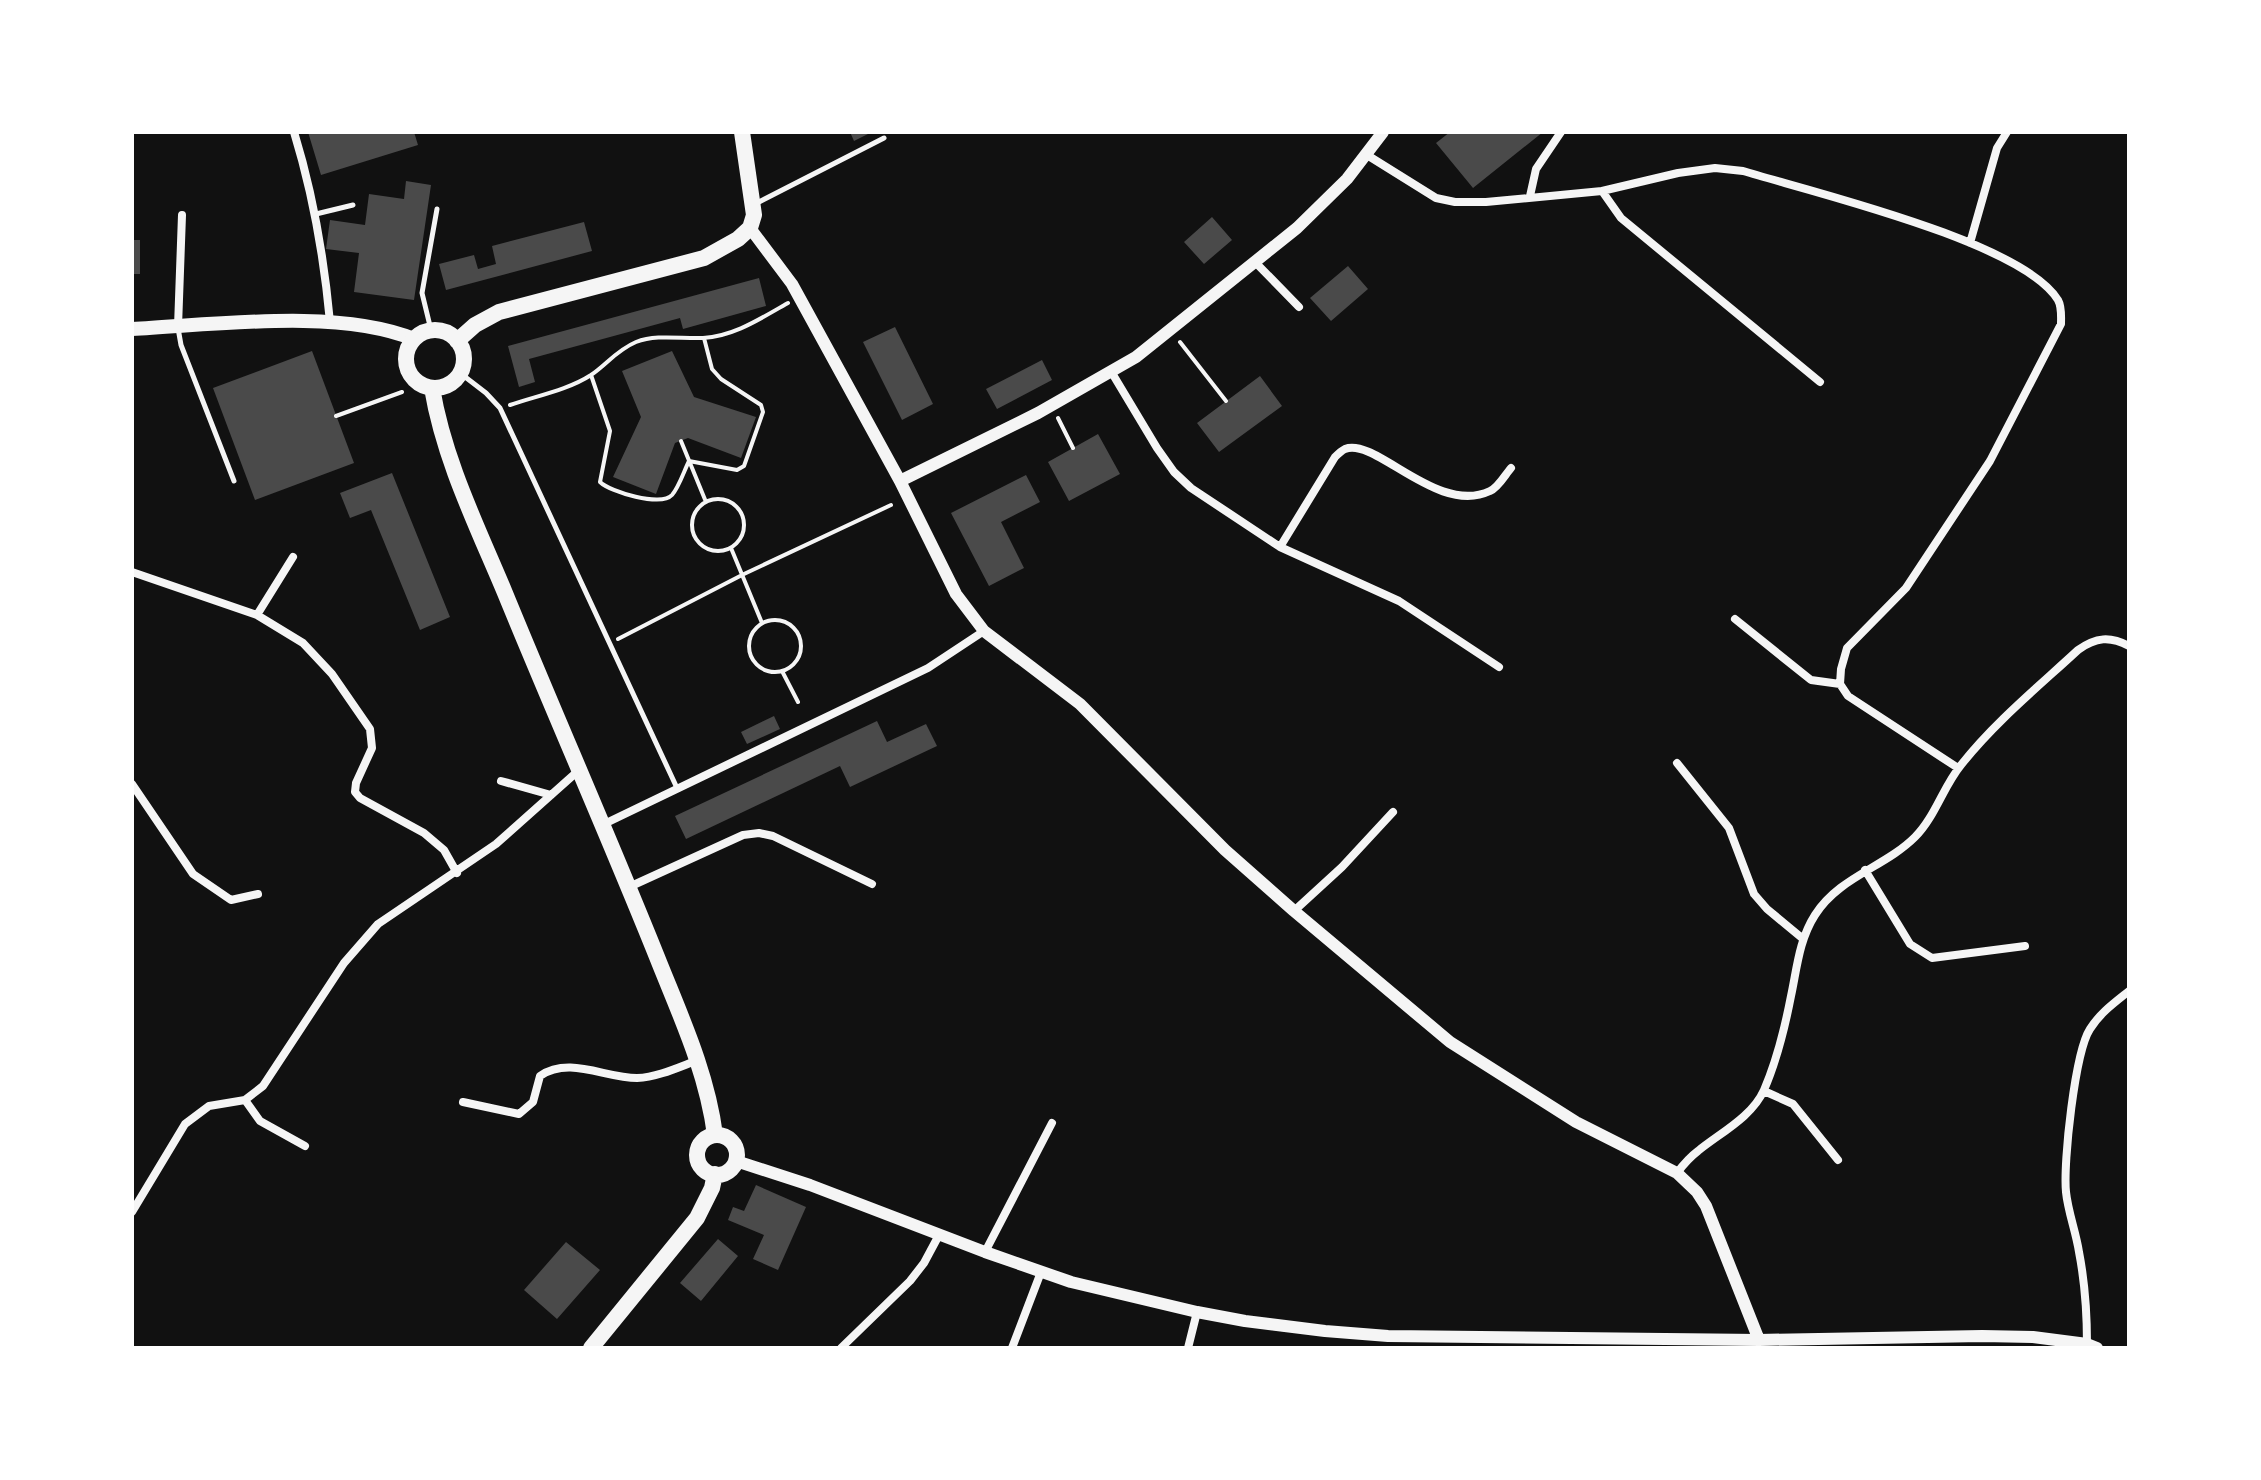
<svg xmlns="http://www.w3.org/2000/svg" width="2261" height="1480" font-family="Roboto,sans-serif">
	<rect width="100%" height="100%" fill="#111"/>
	<path fill="#4a4a4a" d="M308,132H414L418,145L321,175Z
		M850,132H872L854,141Z
		M1450,132H1543L1473,188L1436,143Z
		M406,181L431,185L414,300L354,292L359,253L326,249L330,220L365,225L369,194L404,199Z
		M1212,217L1232,240L1204,264L1184,242Z
		M584,222L592,251L446,290L439,264L474,255L478,269L496,264L492,246Z
		M132,240H140V274H132Z
		M1348,266L1368,289L1331,321L1310,298Z
		M759,278L766,306L683,329L680,318L529,359L535,382L519,387L508,346Z
		M895,327L933,404L902,420L863,342Z
		M312,351L354,463L255,500L213,388Z
		M672,351L694,397L756,417L741,458L688,438L675,443L656,494L613,477L641,417L622,371Z
		M1042,360L1052,380L997,409L986,389Z
		M1260,376L1282,406L1219,452L1197,423Z
		M1098,434L1120,474L1069,501L1048,462Z
		M392,473L450,617L420,630L371,510L350,518L340,493Z
		M1026,475L1040,502L1001,522L1024,568L989,586L951,513Z
		M774,716L780,729L747,744L741,732Z
		M877,721L887,742L926,724L937,746L850,787L840,766L686,839L675,816Z
		M756,1185L806,1207L778,1270L753,1259L764,1235L728,1220L733,1207L744,1211Z
		M718,1239L738,1256L701,1301L680,1283Z
		M566,1242L600,1270L557,1319L524,1290Z"/>
	<g fill="none" stroke-linecap="round" stroke-linejoin="round">
		<path stroke="#f5f5f5" stroke-width="4" d="M1180,342L1226,401
			M591,375L610,431L600,482C610,492 661,507 672,495C679,487 684,471 689,461L737,470L744,466L763,412L761,405L721,379L712,369L704,338
			M510,405C536,396 568,390 591,375C607,364 617,350 636,342C657,334 681,339 703,338C735,336 761,318 788,303
			M336,416L402,392
			M1058,418L1073,448
			M681,441L706,502
			M692 525a26 26 0 1 1 52 0a26 26 0 1 1-52 0Z
			M731,548L762,623
			M749 646a26 26 0 1 1 52 0a26 26 0 1 1-52 0Z
			M618,639L744,574L891,505
			M782,671L798,702"/>
		<path stroke="#f5f5f5" stroke-width="5" d="M755,204L884,138
			M316,214L353,205
			M178,328L181,345L234,481
			M431,330L422,293L437,209
			M460,373L486,393L500,408L677,788"/>
		<path stroke="#f5f5f5" stroke-width="8" d="M294,132C313,194 324,257 330,322
			M1367,155L1436,198L1455,202H1486L1602,191L1678,173L1715,168L1743,171C1812,192 2023,242 2058,300C2062,307 2061,317 2061,324L1990,461L1906,588L1847,648L1841,669L1840,684L1848,696L1958,768
			M1602,191L1621,218L1820,382
			M1530,196L1536,169L1561,132
			M1970,243L1997,148L2007,132
			M1256,263L1299,307
			M178,327L182,215
			M1112,373L1157,448L1174,472L1191,488L1280,547L1399,601L1499,667
			M1280,547L1335,457C1338,454 1341,451 1345,449C1376,437 1437,516 1490,491C1498,488 1505,475 1511,468
			M132,572L257,615L303,643L332,674L370,729L372,748L356,783L355,792L360,798L424,833L444,850L457,873
			M257,615L293,557
			M1735,619L1811,680L1840,684
			M1677,763L1729,828L1754,894L1767,909L1802,938
			M501,781L551,795
			M132,784L193,874L231,900L258,894
			M602,825L928,668L984,631
			M1865,870L1910,944L1932,958L2025,946
			M629,887L743,835L759,833L773,836L872,884
			M1294,911L1342,867L1393,812
			M1764,1091L1793,1104L1838,1160
			M245,1100L260,1121L305,1146
			M463,1102L519,1114L533,1102L540,1076C569,1056 605,1078 637,1078C658,1077 679,1067 698,1060
			M1677,1173C1683,1165 1690,1157 1698,1151C1720,1133 1752,1117 1764,1090C1777,1060 1785,1027 1791,996C1797,968 1799,940 1815,915C1839,877 1885,867 1915,837C1935,817 1943,787 1961,765C1995,722 2038,687 2078,650C2096,637 2110,636 2129,646
			M132,1212L185,1124L209,1106L245,1100L263,1086L344,963L378,924L496,844L578,771
			M985,1252L1052,1123
			M2087,1344C2087,1313 2085,1283 2079,1252C2076,1232 2068,1212 2066,1192C2063,1163 2075,1052 2090,1029C2100,1013 2114,1003 2129,991
			M841,1348L910,1281L924,1263L939,1235
			M1012,1348L1041,1272
			M1188,1348L1197,1312"/>
		<path stroke="#f5f5f5" stroke-width="12" d="M750,228L792,284L900,481L956,594L984,631L1080,704L1225,850L1294,911L1450,1042L1576,1122L1677,1173L1697,1192L1706,1206L1759,1340
			M900,481L1038,413L1136,357L1297,228L1347,179L1383,132
			M736,1161L810,1185L985,1252L1071,1282L1197,1312L1245,1321L1325,1331L1388,1336L1759,1340L1982,1336L2033,1337L2087,1344L2097,1348"/>
		<path stroke="#f5f5f5" stroke-width="14" d="M132,329C215,325 338,308 414,339"/>
		<path stroke="#f5f5f5" stroke-width="16" d="M406 359a29 29 0 1 1 58 0a29 29 0 1 1-58 0Z
			M457,341L475,325L499,312L704,258L738,239L750,228L754,215L742,132
			M432,388C444,460 477,526 505,593C555,715 608,835 657,957C680,1015 707,1072 715,1135
			M697 1155a20 20 0 1 1 40 0a20 20 0 1 1-40 0Z
			M591,1348L697,1218L712,1188L715,1174"/>
	</g>
	<rect width="2261" height="1480" fill="none" stroke="#ffffff" stroke-width="268"/>
</svg>
